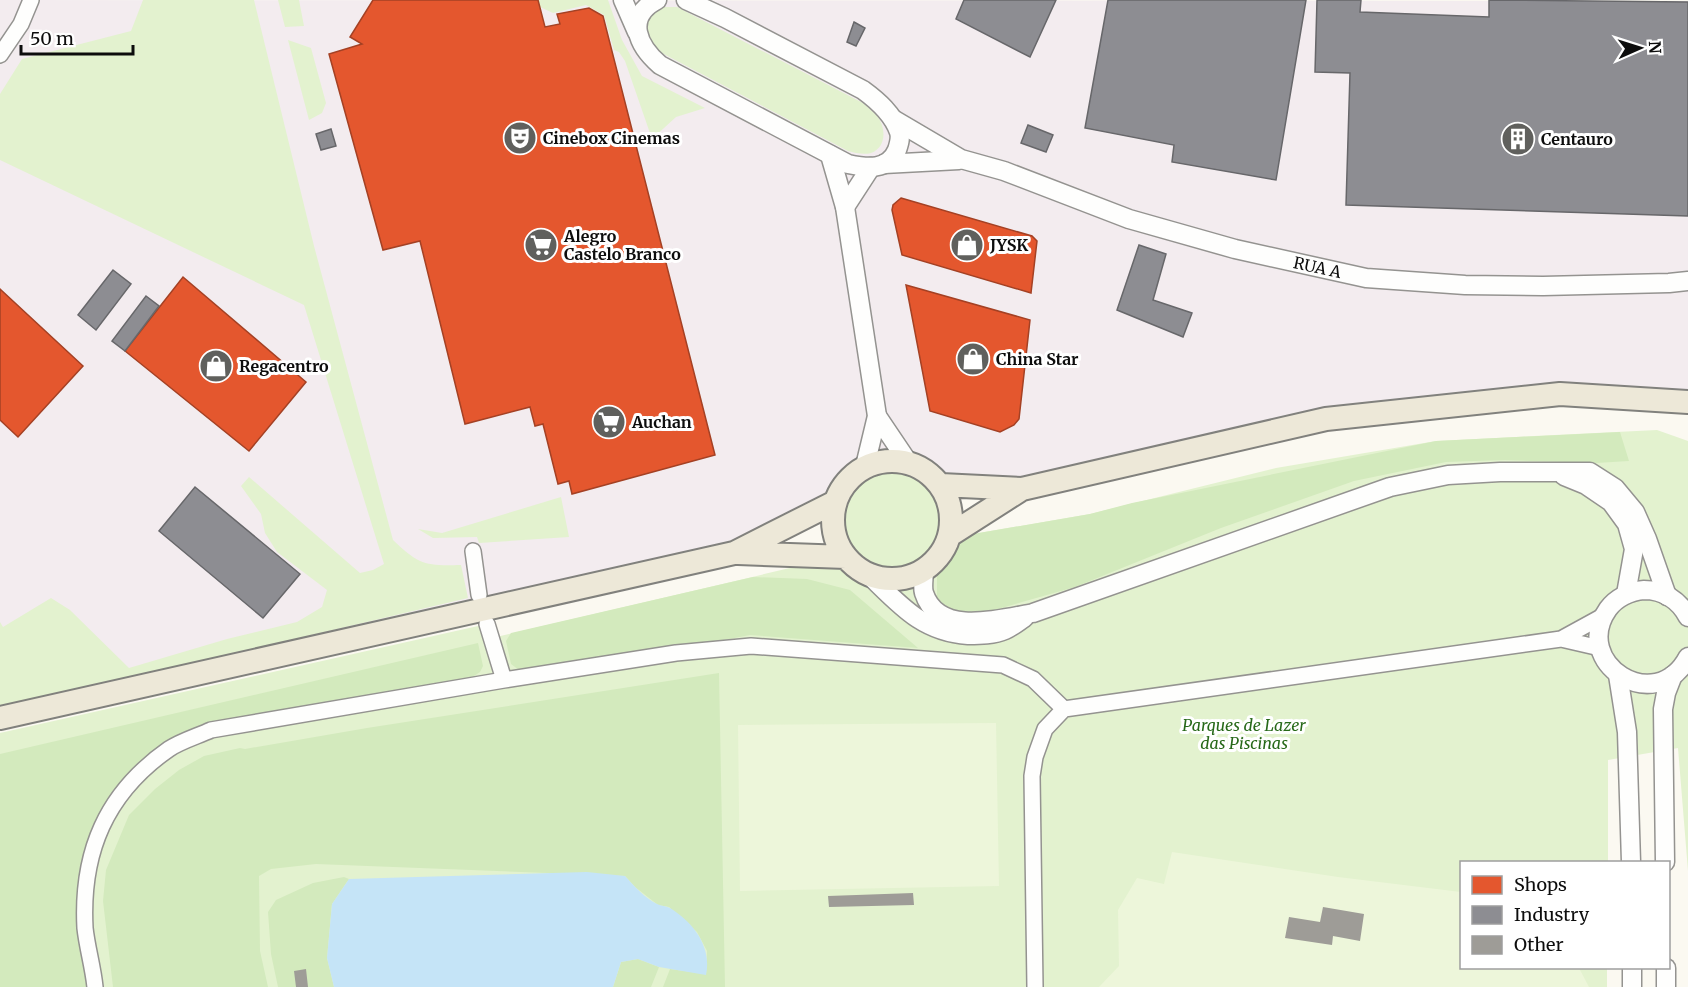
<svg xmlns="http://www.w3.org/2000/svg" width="1688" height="987" font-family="Merriweather,serif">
	<rect width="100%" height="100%" fill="#fbf9f1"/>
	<path fill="#f3ecef" d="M0,0L1688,1V398L1293,421L0,703Z"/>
	<path fill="#e3f2cf" d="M143,0H254L314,246L393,540C419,565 426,566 461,565L468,598L0,709V622L3,627L51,598L70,610L129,668L227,639L297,622L322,607L327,590L277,552L265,533L261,514L241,486L249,477L360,573L373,570L384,564L304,305L0,160V94L22,59L131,31Z
		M278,0H299L304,26L285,27Z
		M538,0H608L622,40L642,76L705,108L676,117L652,139L625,61L619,52L614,50L604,15L586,5L553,13L540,7Z
		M662,7H677L863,103C867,107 873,111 877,116C886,127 887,147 871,153C864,155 855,153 848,151L658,51C646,35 640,18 662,7Z
		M288,40L311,48L326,103L322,113L309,120Z
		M1657,430L1688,441V871L1678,748L1608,760V862H1462V968H1607V987H0V733L487,624L492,638L854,553C849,543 843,534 842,523C838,474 898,454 930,488C938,497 942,511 942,523C941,529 939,535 938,540L1090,514L1276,468L1436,441Z
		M561,497L569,537L479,543L477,537L433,538L418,529L442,533Z"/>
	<path fill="#d3eabd" d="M1620,432L1629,461L1596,463L1505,460L1446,462L1354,481L1221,528L1075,587L984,613L950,612L937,598V573L955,545L967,535L1090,514L1132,503L1436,441Z
		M753,577L807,579L850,590L918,648L750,635L646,655L523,673L511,664L506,641L511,633Z
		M478,643L483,666L480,672L474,676V681L215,721L146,756L119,788L93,829L81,940L87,987H0V754Z
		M719,673L725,987H663L670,969L706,974L707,951L697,932L669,907L658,905L635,887L625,876L316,864L271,869L259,876L260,951L268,987H113L103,901L106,870L129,815L155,789L179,770L204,756L240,748L245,749L367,728Z
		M344,877L349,879L332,904L327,958L334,987H278L271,954L268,912L276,900L313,883Z
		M638,959L659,967L651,987H613L621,962Z"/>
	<path fill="#edf6da" d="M996,723L999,886L740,891L738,725Z
		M1172,852L1338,877L1461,892L1462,968H1579L1589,987H1099L1119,966L1118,910L1137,878L1164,884Z"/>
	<path fill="#c5e4f7" d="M587,872L625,876C634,886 645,898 657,904C661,906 666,906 670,908C694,923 712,947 706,975L659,967L638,959L621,962L613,987H334L327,958L332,904L349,879Z"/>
	<path fill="#e4572e" stroke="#a44124" stroke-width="1.5" d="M373,0H538L545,27L560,24L557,14L589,8L603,16L715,455L572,494L569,481L558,484L543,424L535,426L530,407L465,424L420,241L383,250L329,54L362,44L350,37Z
		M901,198L1032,236L1037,241L1031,293L902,255L892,210L893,205Z
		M183,277L306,382L249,451L125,351Z
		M906,285L1030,320L1019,419L1014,425L1000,432L930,411Z
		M0,289L83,366L18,437L0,420Z"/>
	<path fill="#8d8d92" stroke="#67676a" stroke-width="1.5" d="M964,0H1056L1030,57L956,19Z
		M1108,0H1306L1276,180L1172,162L1174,145L1085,128Z
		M1317,0H1361L1360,12L1489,17V0L1688,2V216L1346,205L1350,73L1315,72Z
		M854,22L865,28L856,46L847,42Z
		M1028,125L1053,135L1046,152L1021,143Z
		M331,129L336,146L321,150L316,134Z
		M1139,245L1166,254L1153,300L1192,313L1183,337L1117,310Z
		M113,270L131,284L96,330L78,315Z
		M146,296L159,306L125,351L112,341Z
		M195,487L300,574L263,618L159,531Z"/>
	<path fill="#9e9c97" d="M913,893L914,905L829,907L828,896Z
		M1323,907L1364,914L1360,941L1333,936L1332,945L1285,938L1289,917L1320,922Z
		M306,969L308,987H296L294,971Z"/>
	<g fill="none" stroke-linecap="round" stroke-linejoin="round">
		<g stroke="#949390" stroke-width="18">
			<path id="minor" d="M0,55L21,24L31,0
				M473,551L479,595
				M487,624L504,680
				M1561,639L1600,648
				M95,987C93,967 87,947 85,928C81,852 106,793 169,749C181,741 198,736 211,730L504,680L676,653L751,646L1003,665L1033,679L1064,709L1561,639L1603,616
				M1035,987L1032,776L1035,757L1045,729L1064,709"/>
		</g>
		<g stroke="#949390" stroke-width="21">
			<g id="tertiary">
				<path d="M623,0L637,32"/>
				<path d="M657,0C624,17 638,46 660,65L848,164C867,168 888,171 897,150C899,144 901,138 899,132C893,114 878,101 863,90L725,18L686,0"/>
				<path id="s1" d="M893,119L961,159L1004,171L1129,219L1235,249L1366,278L1465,285L1543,286L1669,283L1688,281"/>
				<path d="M830,155L845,207L877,416L865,466"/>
				<path d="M884,164L959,160"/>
				<path d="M845,207L871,167"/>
				<path d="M877,416L908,462"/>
				<path d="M1564,476L1586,485L1611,502L1627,524L1634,549L1626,594"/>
				<path d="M924,570C924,577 922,587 924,593C938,637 1000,619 1033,613L1390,487L1448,475L1500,472H1590L1615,488L1635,512L1647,539L1667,596"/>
				<path d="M868,574C900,605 922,632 968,635C980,635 994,635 1005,630C1012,627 1018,622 1024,618"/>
				<path d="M1688,617C1679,600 1663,590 1644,590C1630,591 1616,598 1608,609C1570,663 1656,718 1688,657"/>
				<path d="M1618,675L1627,732L1631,862"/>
				<path d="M1665,862L1663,709L1666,693L1673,675"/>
				<path d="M1632,968V987"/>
				<path d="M1666,968V987"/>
			</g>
		</g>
		<g stroke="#81817d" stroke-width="26">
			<path id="primary" d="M833 520a59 59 0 1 1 118 0a59 59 0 1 1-118 0Z
				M941,485L1022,489L1326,419L1560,394L1688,402
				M950,535L1022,489
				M738,553L846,557
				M0,718L734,553L835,502"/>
		</g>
		<use href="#minor" stroke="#fefefd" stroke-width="15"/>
		<use href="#tertiary" stroke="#fefefd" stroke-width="18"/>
		<use href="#primary" stroke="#ede8d8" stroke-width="22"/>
	</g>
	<defs>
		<g id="theatre-disc" transform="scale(1.725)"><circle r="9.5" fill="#60605d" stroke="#fff"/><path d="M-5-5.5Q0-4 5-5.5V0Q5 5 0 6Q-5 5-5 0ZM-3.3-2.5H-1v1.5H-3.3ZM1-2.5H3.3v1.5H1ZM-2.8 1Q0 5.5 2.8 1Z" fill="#fff"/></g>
		<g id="building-disc" transform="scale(1.725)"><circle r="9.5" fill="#60605d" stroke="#fff"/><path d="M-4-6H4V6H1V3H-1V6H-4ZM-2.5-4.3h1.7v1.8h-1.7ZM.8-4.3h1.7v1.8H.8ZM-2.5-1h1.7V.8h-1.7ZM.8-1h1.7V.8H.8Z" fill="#fff"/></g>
		<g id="supermarket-disc" transform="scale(1.725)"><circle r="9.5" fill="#60605d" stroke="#fff"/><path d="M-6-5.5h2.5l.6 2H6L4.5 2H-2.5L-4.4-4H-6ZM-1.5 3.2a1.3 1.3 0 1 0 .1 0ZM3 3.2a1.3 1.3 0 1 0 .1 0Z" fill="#fff"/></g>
		<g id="shop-disc" transform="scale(1.725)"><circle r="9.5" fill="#60605d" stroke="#fff"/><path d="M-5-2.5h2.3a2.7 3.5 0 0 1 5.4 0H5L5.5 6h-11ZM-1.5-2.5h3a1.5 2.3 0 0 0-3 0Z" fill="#fff"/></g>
	</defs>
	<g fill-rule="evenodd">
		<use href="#theatre-disc" x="520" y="138"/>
		<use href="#building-disc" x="1518" y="139"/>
		<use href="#supermarket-disc" x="541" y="245"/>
		<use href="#shop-disc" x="967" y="245"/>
		<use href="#shop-disc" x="973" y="359"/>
		<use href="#shop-disc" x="216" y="366"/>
		<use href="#supermarket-disc" x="609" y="422"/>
	</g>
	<g text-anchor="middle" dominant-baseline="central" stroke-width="6" stroke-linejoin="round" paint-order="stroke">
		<g font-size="16" font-weight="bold" fill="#0d0d0d" stroke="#fff" text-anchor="start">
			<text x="543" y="138">Cinebox Cinemas</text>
			<text x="1541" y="139">Centauro</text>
			<text x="564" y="236">Alegro<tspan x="564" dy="18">Castelo Branco</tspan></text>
			<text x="990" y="245">JYSK</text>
			<text x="996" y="359">China Star</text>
			<text x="239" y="366">Regacentro</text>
			<text x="632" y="422">Auchan</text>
		</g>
		<g font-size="16" fill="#0d0d0d" stroke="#fff">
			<text stroke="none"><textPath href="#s1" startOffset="452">RUA A</textPath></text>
		</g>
		<g font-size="16" font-style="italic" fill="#276919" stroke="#fff">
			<text x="1244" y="725">Parques de Lazer<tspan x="1244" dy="18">das Piscinas</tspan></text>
		</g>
	</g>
	<rect x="1460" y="861" width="210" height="108" fill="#ffffff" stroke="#9e9e9e" stroke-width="1.5"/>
	<rect x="1472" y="876" width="30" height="18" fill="#e4572e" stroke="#9e9e9e" stroke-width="1.5"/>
	<text x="1514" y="891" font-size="18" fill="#0d0d0d">Shops</text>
	<rect x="1472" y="906" width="30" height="18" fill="#8d8d92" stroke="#9e9e9e" stroke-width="1.5"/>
	<text x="1514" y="921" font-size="18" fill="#0d0d0d">Industry</text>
	<rect x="1472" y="936" width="30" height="18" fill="#9e9c97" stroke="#9e9e9e" stroke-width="1.5"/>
	<text x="1514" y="951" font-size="18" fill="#0d0d0d">Other</text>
	<g transform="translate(1640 48) rotate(87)" stroke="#ffffff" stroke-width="4.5" paint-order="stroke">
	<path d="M0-4.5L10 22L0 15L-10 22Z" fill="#0d0d0d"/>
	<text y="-9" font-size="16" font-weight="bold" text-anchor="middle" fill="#0d0d0d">N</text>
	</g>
	<path d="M21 45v9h112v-9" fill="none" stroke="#0d0d0d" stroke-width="3"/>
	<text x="30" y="45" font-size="18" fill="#0d0d0d" stroke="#ffffff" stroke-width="4.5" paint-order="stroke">50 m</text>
</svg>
